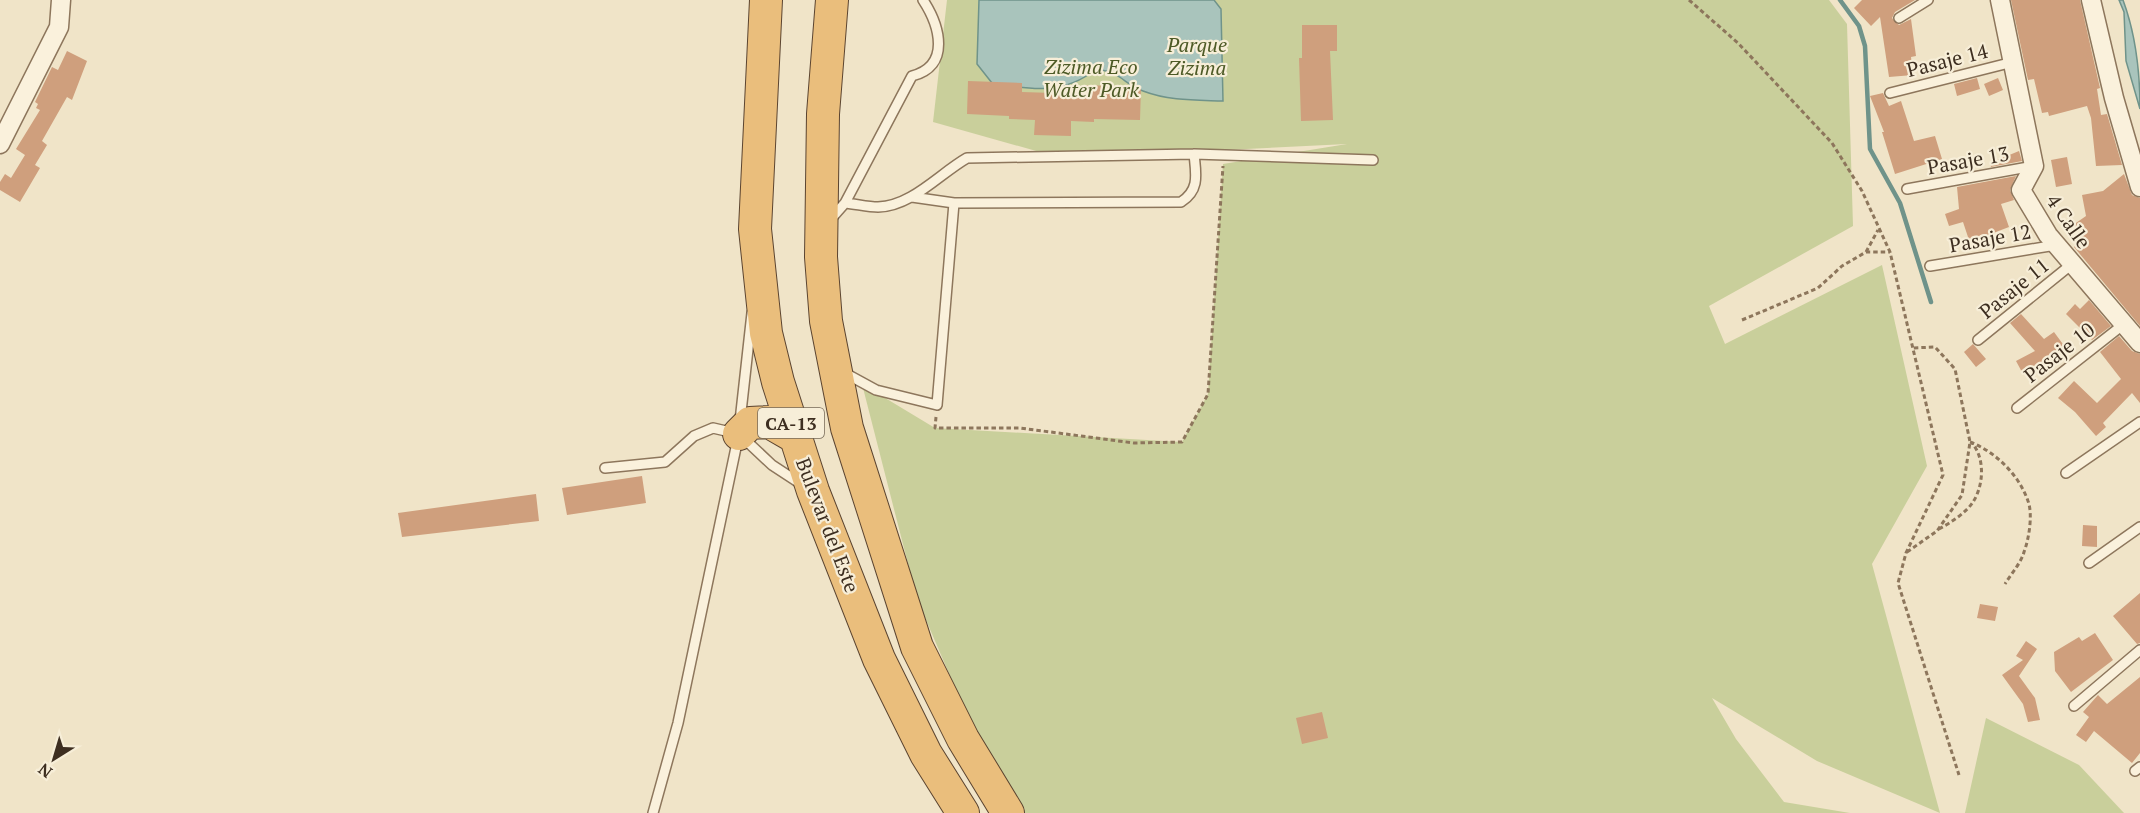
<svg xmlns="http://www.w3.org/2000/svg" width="2140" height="813" font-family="'PT Serif',serif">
	<rect width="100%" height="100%" fill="#f0e4c8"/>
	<path fill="#c9cf9b" d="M947,0H1829L1847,24L1853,226L1709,306L1725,344L1882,265L1927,466L1872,564L1940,813L1817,761L1712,698L1736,739L1784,802L1850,813H1016L1002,797L917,599L862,384L935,428L1182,442L1208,394L1223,164L1347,144L1061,158L933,122Z
		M1986,718L2079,765L2124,813H1965Z"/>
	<path fill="#a9c4bc" stroke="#6f938a" stroke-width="1.5" d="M979,0H1214L1221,9L1223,101C1196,100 1169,101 1143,91C1122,83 1123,73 1096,69C1065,95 1030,90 992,83L977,64Z
		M2119,0H2123C2136,35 2140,72 2140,109L2126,61L2124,12Z"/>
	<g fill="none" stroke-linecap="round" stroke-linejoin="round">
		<path stroke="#6f938a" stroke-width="4.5" d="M1840,0L1859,26L1865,46L1870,149L1900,203L1931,302"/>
	</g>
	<path fill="#cf9f7d" d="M1862,0H1915L1895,12L1892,18L1899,25L1911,19L1916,56L1911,57L1913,75L1889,77L1880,17L1871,26L1854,8Z
		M2011,0H2080L2100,88L2097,89L2101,115L2107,114L2122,165L2096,166L2091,118L2087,106L2049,116L2048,112L2042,113L2034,79L2028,80Z
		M1302,25H1337V51H1330L1333,120L1301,121L1299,58H1302Z
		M67,51L87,61L72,100L67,97L42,141L47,145L35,165L40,168L20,202L0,190V182L5,174L11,178L25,155L16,149L40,110L36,108L38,104L35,102L52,67L58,70Z
		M1977,78L1980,89L1957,96L1954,84Z
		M1998,78L2003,90L1989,96L1984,84Z
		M968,81L1022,83V92L1084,94L1085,85L1141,87L1140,120L1094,119V122L1071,121V136L1034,135L1035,120L1009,119V116L967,114Z
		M1883,93L1889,106L1901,101L1914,141L1935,136L1942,159L1895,174L1882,132H1884L1870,96Z
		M2019,151L2022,161L1991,167L1990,163Z
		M2067,157L2072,184L2056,187L2051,160Z
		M2124,174L2132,195L2140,198V326L2074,247L2083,240L2073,225L2086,216L2082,195L2103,191Z
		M2016,176L2010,190L2014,200L2001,204L2009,227L1988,235L1989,240L1971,246L1963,222L1949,226L1945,214L1959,209L1957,187Z
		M2089,300L2111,326L2092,340L2066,314L2075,304L2080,309Z
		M2021,314L2044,339L2054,332L2068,351L2054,361L2053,359L2023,374L2016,361L2035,351L2010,323Z
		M2119,336L2132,351L2140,354V403L2132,393L2103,423L2106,427L2096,436L2075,412L2058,398L2074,381L2097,403L2121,379L2100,352Z
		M1973,344L1986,359L1976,367L1964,352Z
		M642,476L646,503L567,515L562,488Z
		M536,494L539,521L402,537L398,513Z
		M2083,525L2097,526V547L2082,546Z
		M2140,593V643L2137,644L2113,616Z
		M1980,604L1998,607L1995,621L1977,618Z
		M2095,633L2113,660L2071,692L2055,671L2054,652L2079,637L2082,641Z
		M2026,641L2037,649L2019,676L2035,698L2040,720L2028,722L2023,704L2002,675L2023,660L2016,656Z
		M2140,677V753L2132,763L2094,731L2086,742L2076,735L2089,717L2083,712L2098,695L2107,704Z
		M1322,712L1328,738L1302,744L1296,718Z"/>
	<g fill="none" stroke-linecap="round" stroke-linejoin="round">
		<g stroke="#8d765c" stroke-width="12">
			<path id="service" d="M1899,18L1928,0
				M1890,93L2013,62
				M1907,189L2034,166
				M912,197L954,203L1181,202C1200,190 1196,174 1194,154
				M845,203L912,76C951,66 940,26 923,0
				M830,220L845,203C856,204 868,207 878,207C912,206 939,174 967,158L1194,154L1373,160
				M1930,266L2056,245
				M1978,340L2072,264
				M843,372L876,390L937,405L954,203
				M2017,408L2124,324
				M740,421L752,313
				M605,468L665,462L694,436L713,428L739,434L772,465L801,484
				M2066,473L2140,422
				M2089,563L2140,527
				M2074,706L2140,650
				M2135,771L2140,767
				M653,813L678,723L738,438"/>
		</g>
		<g stroke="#8d765c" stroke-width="21">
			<path id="minor" d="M2000,0L2034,166L2021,190L2048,235L2140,343
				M2091,0L2114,98L2140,187
				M0,144L59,27L61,0"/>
		</g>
		<g stroke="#5b4430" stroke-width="34">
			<path id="trunk" d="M766,0L755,229L766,333L778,382L813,491L879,659L926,754L963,813
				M832,0L823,114L821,257L826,321L847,428L917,647L963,739L1008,813
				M739,434L750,423L769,422L795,437"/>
		</g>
		<path stroke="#8d765c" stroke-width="3" stroke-dasharray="4.5 3" stroke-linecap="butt" d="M1689,0L1738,43L1832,143L1862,191L1890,252L1943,475L1906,553L1898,583L1959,775
			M1866,252L1878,230
			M1742,320L1818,288L1842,266L1866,252H1890
			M936,417L935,428H1020L1134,443L1182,442L1208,394L1223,166
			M1970,442C1996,452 2019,475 2028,501C2033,514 2029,539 2024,552C2021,563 2011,574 2005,584
			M1939,529C1950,523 1966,513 1973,502C1984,485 1985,458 1972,443
			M1907,552L1937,531L1962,495L1970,442L1955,369L1935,347L1913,348"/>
		<use href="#service" stroke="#faf1dc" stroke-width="9"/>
		<use href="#minor" stroke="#faf1dc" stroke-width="18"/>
		<use href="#trunk" stroke="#eabe7c" stroke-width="32"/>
	</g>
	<g text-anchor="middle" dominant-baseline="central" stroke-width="4.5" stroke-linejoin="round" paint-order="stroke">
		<rect fill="#f7eed8" stroke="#756857" stroke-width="1.5" x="758" y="408" width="66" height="30" rx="4.5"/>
		<g font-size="18" font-weight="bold" fill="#3d2e20">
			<text x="791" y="423">CA-13</text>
		</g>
		<g font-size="20" font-style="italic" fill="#4d5a26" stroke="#f7eed8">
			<text x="1197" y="44">Parque<tspan x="1197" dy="23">Zizima</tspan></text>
			<text x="1091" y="66">Zizima Eco<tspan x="1091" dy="23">Water Park</tspan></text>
		</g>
		<g font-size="20" fill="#3d2e20" stroke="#f7eed8">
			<text transform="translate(1947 60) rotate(-14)">Pasaje 14</text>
			<text transform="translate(1968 160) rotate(-10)">Pasaje 13</text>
			<text transform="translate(2069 221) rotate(55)">4 Calle</text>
			<text transform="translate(1990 238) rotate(-10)">Pasaje 12</text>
			<text transform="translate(2014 288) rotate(-39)">Pasaje 11</text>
			<text transform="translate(2059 352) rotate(-38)">Pasaje 10</text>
			<text transform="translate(828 525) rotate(69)">Bulevar del Este</text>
		</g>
	</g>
	<g transform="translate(54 759) rotate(217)" stroke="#f7eed8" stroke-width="4.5" paint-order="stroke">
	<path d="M0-4.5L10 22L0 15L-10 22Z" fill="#3d2e20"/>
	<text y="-9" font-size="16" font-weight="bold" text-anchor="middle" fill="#3d2e20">N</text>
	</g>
</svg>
